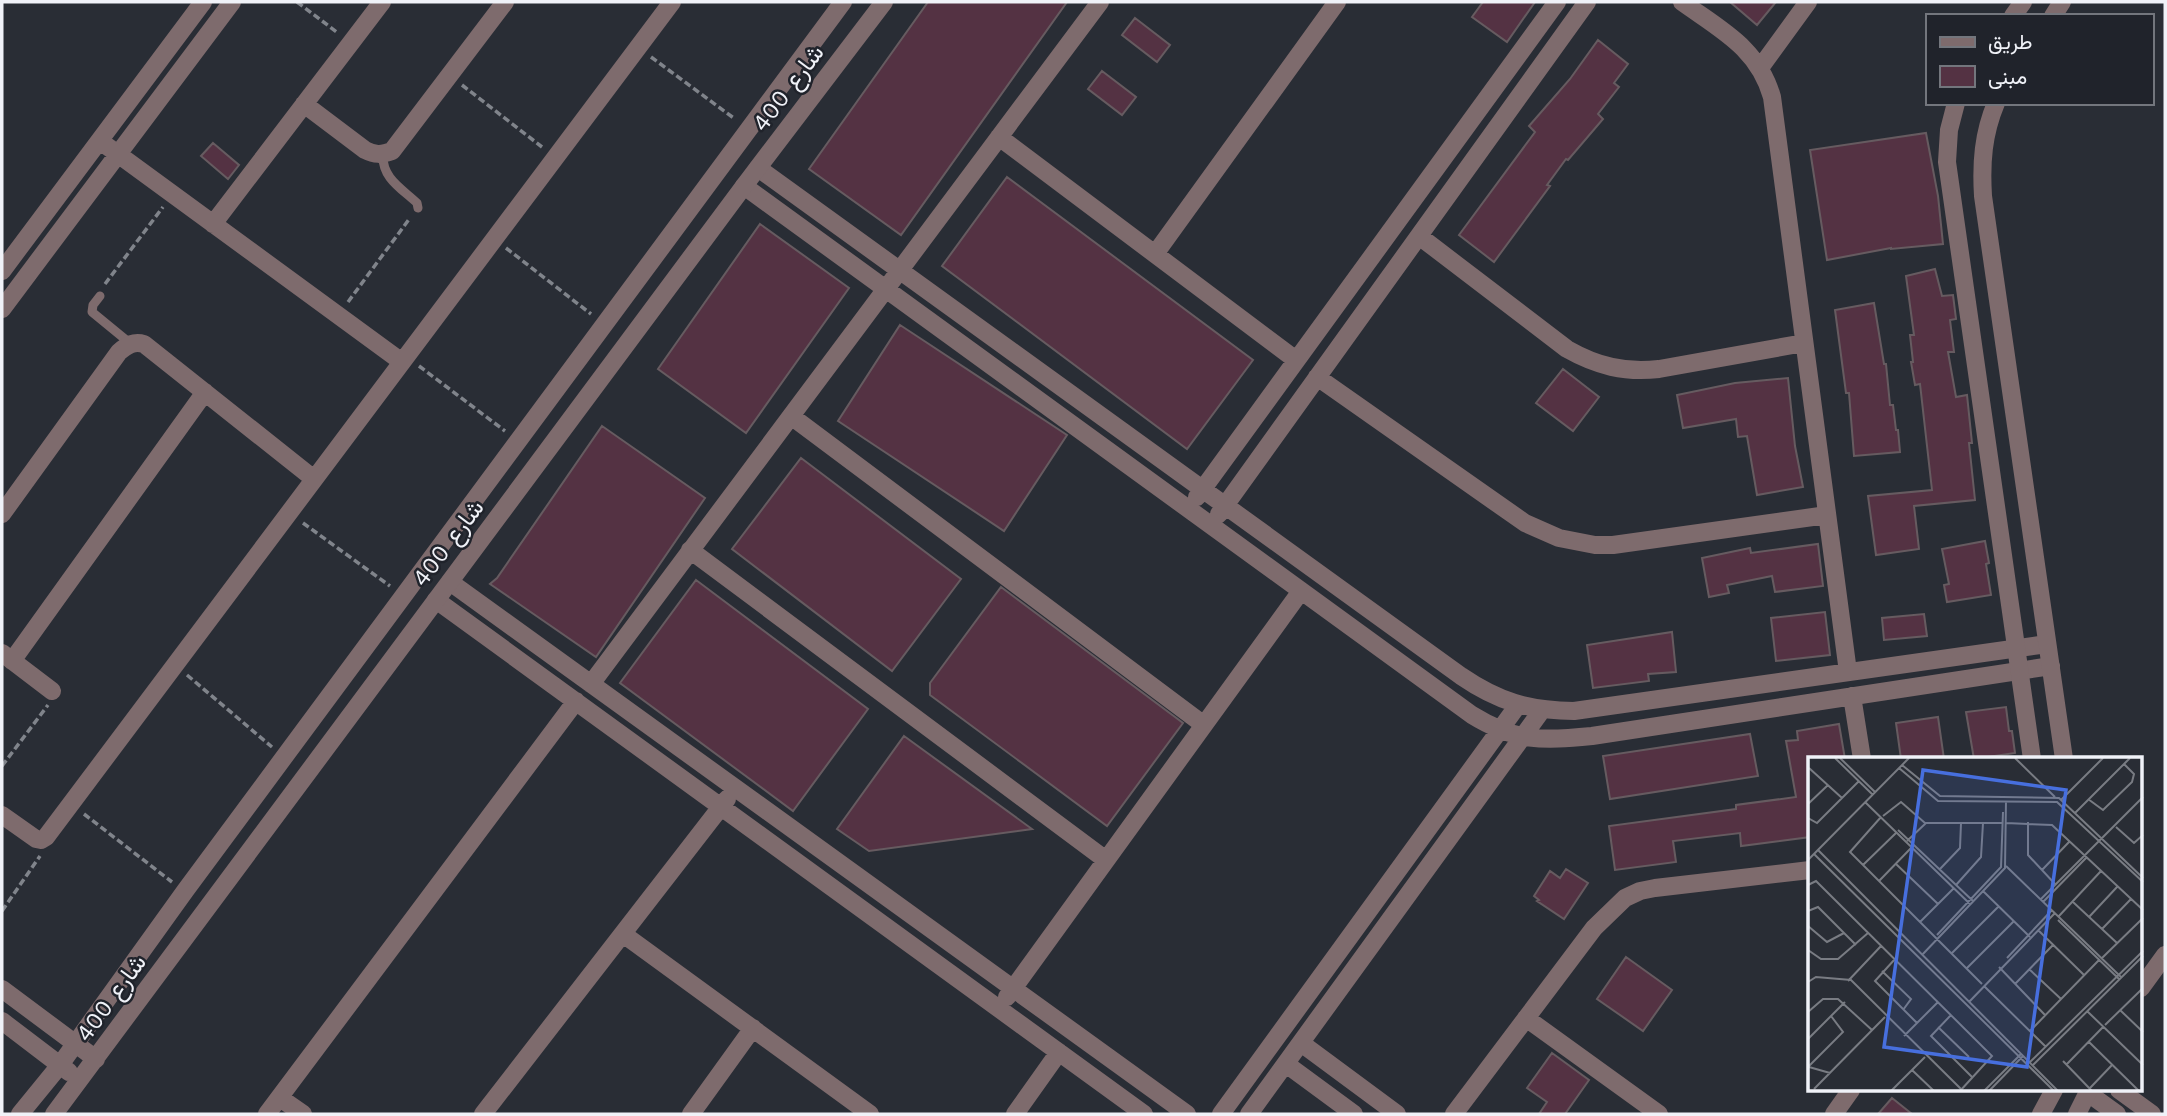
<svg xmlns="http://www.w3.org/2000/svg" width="2167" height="1116" font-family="'Work Sans',Vazirmatn,sans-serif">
	<rect width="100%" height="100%" fill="#292d35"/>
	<path fill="#543243" stroke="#665b60" stroke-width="2" d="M928,2H1067L901,235L809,169Z
		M1483,2H1535L1507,42L1472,17Z
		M1730,2H1776L1757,25Z
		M1135,18L1170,45L1157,62L1122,35Z
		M1598,40L1628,64L1614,83L1619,87L1598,114L1603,119L1568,160L1566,159L1547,185L1550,186L1494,262L1459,235L1535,132L1529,126L1570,79Z
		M1102,71L1136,97L1122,115L1088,89Z
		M1926,133L1938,196L1943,244L1891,249V248L1827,260L1810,150Z
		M213,143L239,165L228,179L201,156Z
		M1007,177L1253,360L1187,449L942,266Z
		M760,224L849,288L746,433L658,369Z
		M1935,269L1942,296L1953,295L1956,319L1950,320L1954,352H1948L1956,397L1967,395L1972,443H1969L1975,500L1914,506L1919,549L1876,555L1868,496L1932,490L1920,384L1915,385L1911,362H1913L1910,335H1914L1906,276Z
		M1874,303L1884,364H1886L1890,405H1893L1896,430H1898L1900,452L1854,456L1849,393H1846L1835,310Z
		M900,325L1067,435L1004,531L838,421Z
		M1563,369L1599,397L1573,431L1536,403Z
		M1788,378L1795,446L1803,487L1757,495L1747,436L1738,437L1736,419L1683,428L1677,395L1735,383Z
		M602,426L705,498L596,657L490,584L497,578Z
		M801,458L961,579L892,671L732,549Z
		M1985,541L1989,563L1986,564L1991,595L1947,602L1944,585L1949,584L1942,549Z
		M1818,544L1823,586L1775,592L1772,576L1727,585L1729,593L1709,597L1702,558L1750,548L1751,553Z
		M696,580L868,709L793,811L620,683Z
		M1001,587L1183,723L1107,826L930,695V683Z
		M1825,612L1830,655L1776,661L1771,618Z
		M1924,614L1927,636L1884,640L1882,618Z
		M1672,632L1676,672L1648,674L1649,681L1593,688L1587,645Z
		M2006,707L2009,731H2012L2015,753L1974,759L1966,712Z
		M1938,717L1944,759H1901L1896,723Z
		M1839,724L1845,759H1810V837L1741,846L1740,833L1673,841L1676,862L1615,870L1609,826L1736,809V805L1796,797L1786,741L1798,740L1797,731Z
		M1750,734L1758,776L1610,799L1603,756Z
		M904,736L1032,829L869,851L837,829Z
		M1566,869L1588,883L1564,919L1537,901L1539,900L1534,896L1550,871L1560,878Z
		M1626,957L1672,990L1643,1031L1597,999Z
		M1552,1053L1589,1080L1565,1114H1539L1547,1102L1527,1088Z
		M1892,1098L1912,1114H1878Z"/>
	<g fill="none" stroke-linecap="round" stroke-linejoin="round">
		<path stroke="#80848b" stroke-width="3.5" stroke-dasharray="7 3.5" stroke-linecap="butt" d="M297,2L338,33
			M651,57L735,119
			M462,85L542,147
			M506,248L591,314
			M105,284L163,207
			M348,302L410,218
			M419,366L505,431
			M303,523L390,586
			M187,675L272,747
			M2,766L48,705
			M84,814L172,882
			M2,911L40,856"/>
		<path stroke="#7e6b6d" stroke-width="9" d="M383,155C382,178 401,188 417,203L418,208
			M100,296L93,305L92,312L131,344"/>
		<path stroke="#7e6b6d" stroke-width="18" d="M1682,2C1721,30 1758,48 1772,97L1848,672
			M1760,68L1808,2
			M304,104L365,150C375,155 381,155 392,151L505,2
			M999,137L1296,360
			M100,141L402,362
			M758,168L1461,676C1499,702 1528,710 1574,711L2047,644
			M744,186L1472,715C1516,742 1542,741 1592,736L2051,666
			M213,224L382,2
			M1419,236L1567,349C1597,366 1625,373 1659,369L1804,343
			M1155,254L1337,2
			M2,271L203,2
			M2,309L232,2
			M1317,377L1525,523L1559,538L1595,545H1613L1827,515
			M791,416L1204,725
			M1197,497L1557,2
			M2,514L119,352C127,345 134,341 144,344L314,479
			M1219,514L1587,2
			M690,550L1106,860
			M450,582L1187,1114
			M436,600L1144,1114
			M2,653L52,691
			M12,661L205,392
			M591,684L1100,2
			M1852,696L1862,759
			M2,815L36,839L41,840L46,837L672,2
			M623,934L870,1114
			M2141,988L2165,955
			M1007,997L1301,591
			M1526,1018L1659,1114
			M1301,1043L1397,1114
			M1286,1064L1354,1114
			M2119,1090L2152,1114
			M2088,1093L2117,1114
			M280,1098L303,1114
			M267,1114L576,701
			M483,1114L727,799
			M691,1114L753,1028
			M1015,1114L1059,1052
			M1221,1114L1518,705
			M1249,1114L1542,710
			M1454,1114L1594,928L1625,898L1640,891L1655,888L1810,870
			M1834,1114L1851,1090"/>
		<path stroke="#7e6b6d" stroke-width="18" d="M2013,16L2023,2
			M2053,16L2062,2
			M1956,103L1949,130L1947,162L2032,759
			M1996,103C1983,134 1981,163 1983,196L2064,759
			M2,989L96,1059
			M2,1021L69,1072
			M20,1114L60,1065L185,891L843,2
			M54,1114L744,186L884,2
			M2041,1114L2054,1090
			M2077,1114L2089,1090"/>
	</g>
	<g text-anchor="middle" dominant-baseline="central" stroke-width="5" stroke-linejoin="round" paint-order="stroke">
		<g font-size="24" fill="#f0f2f8" stroke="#20232b">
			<text transform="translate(788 88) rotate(-53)">شارع 400</text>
			<text transform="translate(448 543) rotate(-53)">شارع 400</text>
			<text transform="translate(111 998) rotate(-54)">شارع 400</text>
		</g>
	</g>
	<g transform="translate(1808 757)">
		<rect width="334" height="334" fill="#292d35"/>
		<path fill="none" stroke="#797c83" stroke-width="2" d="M27,1L65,38M32,1L67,35M207,1L247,40M94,8L132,39L251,41L335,121M1,11L34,41M91,11L130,44L249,45L335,125M280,42L295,53L324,25L326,17L316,7M253,43L295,1M57,45L162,147M0,47L20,28M267,56L322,1M75,59L93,45L117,66M73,60L42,95L174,227M0,61L9,66L51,24M220,65V98L247,127M198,66L244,68L335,153M308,70L326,86L335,78M90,73L165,144M99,84L118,66H195M10,93L250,334M6,97L246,334M0,103L101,1M88,107L130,147M55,108L89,75M198,109L313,220M132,112L152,91L153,66M234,113L261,85M71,124L104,90M0,128L8,124L184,299L152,334M148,128L173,100L175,66M175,134L222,180M233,142L335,40M235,145L279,100M265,145L309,186M0,154L10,150L48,188M251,159L293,114M281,160L309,130M250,163L311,222M112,165L146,131M0,169L19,185L36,176M294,172L323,142M230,173L276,218M129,178L193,110L195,55M0,193L13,202H30L60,176M144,196L191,149M114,198L197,111L198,44M199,201L244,153M294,201L335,161M87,202L67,224L109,266M191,210L237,258M159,211L206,164M221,212L253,242M74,214L103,242L95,253M40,224L73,189M0,225L8,220L43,223L154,333M207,227L245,188M176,229L238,290M161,245L247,156M312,253L335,275M279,254L335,308M0,255L15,242H30L64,273M143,258L123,279L165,321M297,268L335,231M130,270L161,300M222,274L291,203M96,279L130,245M0,282L37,245M281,285L331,334M255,304L284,334M222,305L335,194M225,308L335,199M258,308L295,270M0,310L35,275L23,259M1,310L22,316M104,313L126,334M282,331L304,308M6,332L77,260M83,334L117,300M176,334L213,297M181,334L215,299"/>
		<path fill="#476fde" fill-opacity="0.15" stroke="#476fde" stroke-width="3.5" d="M115,13L258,33L219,310L76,290Z"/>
		<rect width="334" height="334" fill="none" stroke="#f0f2f8" stroke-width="3.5"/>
	</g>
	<rect width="2167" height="1116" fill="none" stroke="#f0f2f8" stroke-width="7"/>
	<rect x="1926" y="14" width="228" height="91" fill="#20232b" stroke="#73767d" stroke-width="2"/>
	<rect x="1940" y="37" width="35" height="10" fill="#7e6b6d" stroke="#73767d" stroke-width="2"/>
	<text x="1988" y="49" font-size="21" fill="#f0f2f8">طريق</text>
	<rect x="1940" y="66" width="35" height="21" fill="#543243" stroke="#73767d" stroke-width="2"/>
	<text x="1988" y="84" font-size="21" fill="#f0f2f8">مبنى</text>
</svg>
